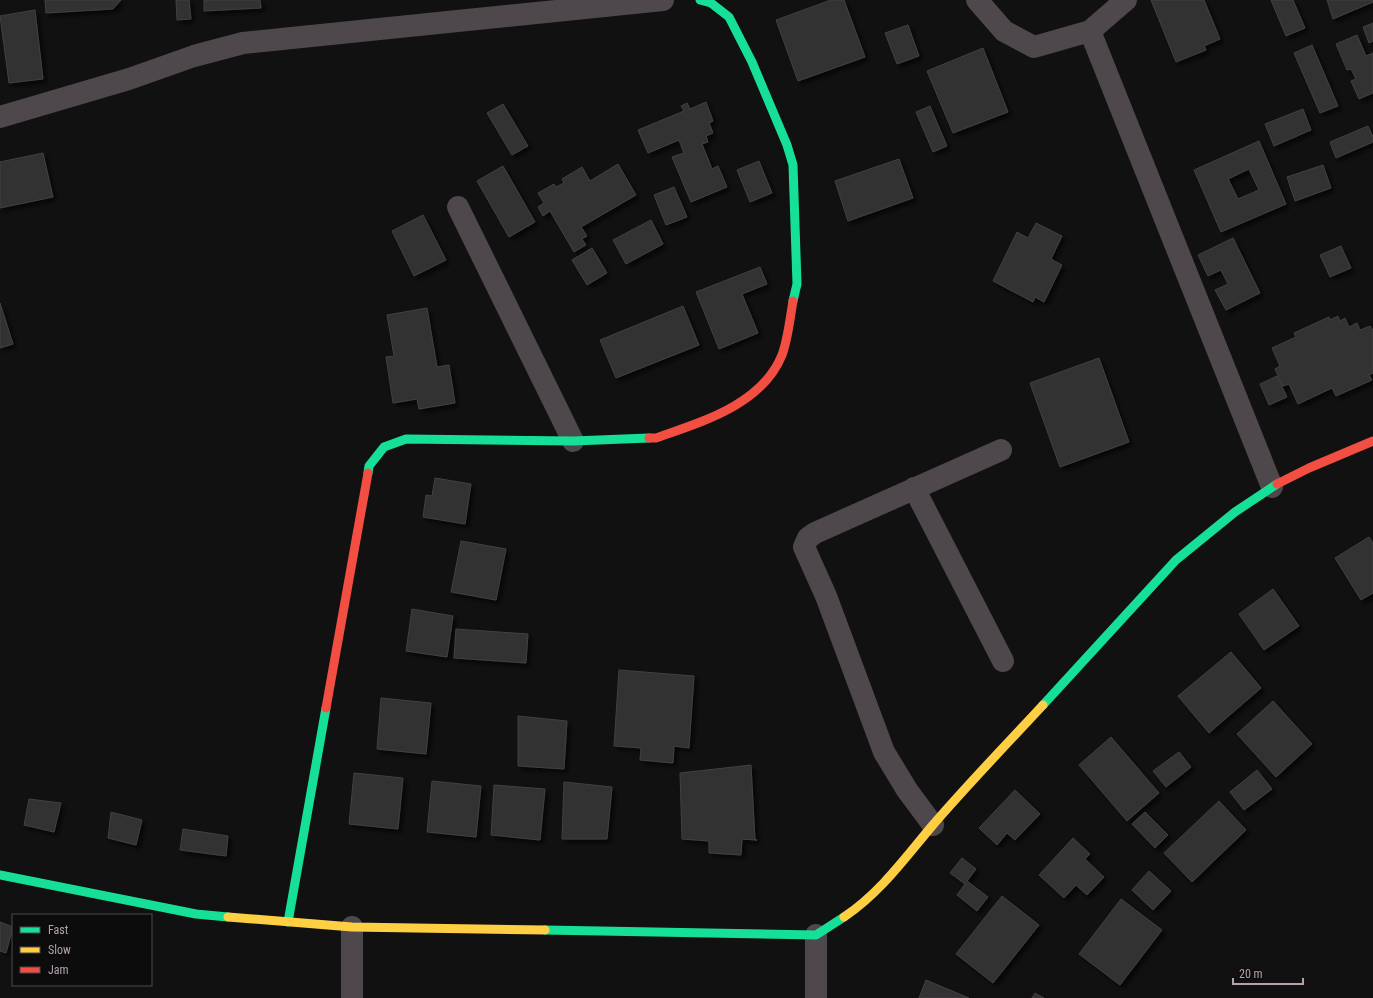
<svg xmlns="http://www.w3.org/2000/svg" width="1373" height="998" font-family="'Roboto Condensed',sans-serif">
	<defs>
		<filter id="shadow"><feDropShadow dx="3.5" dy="3.5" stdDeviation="2" flood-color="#0009"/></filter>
	</defs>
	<rect width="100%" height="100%" fill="#111"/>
	<path fill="#323031" stroke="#453f44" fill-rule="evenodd" filter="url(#shadow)" d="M45,0H121L113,9L46,13Z
		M176,0H189L191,19L177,20Z
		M204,0H260L261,8L204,11Z
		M831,0H844L865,57L798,81L776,20Z
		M1151,0H1204L1220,39L1204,46L1206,50L1176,62Z
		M1271,0H1293L1305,28L1286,36Z
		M1327,0H1373V2L1333,19Z
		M35,10L43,79L9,83L0,16Z
		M1373,23V41L1369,43L1363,27Z
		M908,25L919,56L897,64L885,33Z
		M1357,35L1366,56L1373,53V93L1359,99L1351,81L1356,79L1351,69L1347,70L1336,44Z
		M1312,45L1338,106L1320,113L1294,53Z
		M983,48L1008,112L953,133L927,71Z
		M706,102L713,121L709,123L713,133L706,136L708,142L702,144L712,169L718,166L727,187L691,202L672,157L684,153L679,140L648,153L638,130L684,111L681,106L687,103L690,109Z
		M503,104L528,146L512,155L487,113Z
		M930,106L947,146L933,152L916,112Z
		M1303,109L1311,130L1274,146L1265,124Z
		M1368,126L1373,137V142L1336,158L1330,142Z
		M1259,141L1286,204L1221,232L1194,170ZM1249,169L1259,190L1238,199L1228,179Z
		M43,153L53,197L0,208V162Z
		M899,159L913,198L848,221L835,181Z
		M759,161L772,193L750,202L737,170Z
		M618,164L636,195L581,227L587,236L582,239L586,245L574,252L550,211L543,216L538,207L544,203L538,193L554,184L556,187L564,183L562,179L582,167L590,181Z
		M1323,165L1331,188L1295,201L1287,177Z
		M503,166L535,222L509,237L477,181Z
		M674,187L687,217L666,225L654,195Z
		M423,215L446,260L414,276L392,231Z
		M651,220L663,244L626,264L613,240Z
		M1036,223L1062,236L1051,259L1062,265L1044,302L1035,297L1033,302L993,281L1017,232L1028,238Z
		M1233,238L1260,293L1226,310L1215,290L1228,284L1221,270L1208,276L1198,255Z
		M1341,246L1351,268L1330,277L1320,255Z
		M592,248L607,273L587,285L572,260Z
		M760,267L767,284L742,294L758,333L719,349L696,292Z
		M0,303L13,344L0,348Z
		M683,306L699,345L616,378L600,340Z
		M427,308L437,367L449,365L455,403L419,409L417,399L393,403L386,357L394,356L387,315Z
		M1338,316L1340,321L1345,318L1349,327L1357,323L1360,330L1370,326L1373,330V373L1369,375L1372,380L1336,396L1332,388L1298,404L1289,384L1283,386L1275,369L1280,366L1272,348L1296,337L1294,333L1329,317L1330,320Z
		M1099,358L1129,442L1060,467L1030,383Z
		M1277,376L1287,397L1269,405L1260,384Z
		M435,478L471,484L465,524L423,517L426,495L432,496Z
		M1369,537L1373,543V593L1361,600L1335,558Z
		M461,541L506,549L496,600L451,592Z
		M1273,589L1299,626L1264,650L1239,614Z
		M412,609L453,616L447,657L406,651Z
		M456,629L528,634L526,663L454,658Z
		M1231,652L1261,688L1209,733L1178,696Z
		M619,670L694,676L689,748L674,746L673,763L640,760L641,748L614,746Z
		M381,698L431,703L426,754L377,749Z
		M1273,701L1312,744L1276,777L1237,734Z
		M518,716L567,721L564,769L518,766Z
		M1111,737L1159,793L1127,821L1079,765Z
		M1179,752L1191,767L1166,787L1153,771Z
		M751,765L755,840H757H756L742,839L741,855L709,853V841L682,839L680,773Z
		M1257,770L1272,789L1244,810L1230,792Z
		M354,773L403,778L398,829L349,824Z
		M432,781L481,786L476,837L427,832Z
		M564,782L612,787L607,839H562Z
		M494,785L545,789L540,840L491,835Z
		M1015,790L1040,814L1015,840L1007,833L997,845L979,828Z
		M29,799L61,803L54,832L24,825Z
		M1219,801L1246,830L1192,882L1164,853Z
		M111,812L142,820L136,845L108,838Z
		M1145,812L1168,835L1155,848L1132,824Z
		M183,829L228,836L226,856L180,850Z
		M1073,838L1090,854L1085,859L1104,877L1087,895L1076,885L1064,898L1039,875Z
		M962,858L976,869L967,881L988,897L977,911L957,895L965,884L950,873Z
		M1149,871L1171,891L1153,910L1132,890Z
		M1002,896L1039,925L993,983L956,954Z
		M1121,899L1162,930L1120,985L1079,954Z
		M0,922L13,927L6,953L0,951Z
		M926,980L969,998H919Z
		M1035,993L1044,998H1032Z"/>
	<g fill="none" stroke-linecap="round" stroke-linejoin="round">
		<path stroke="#4e474c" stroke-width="22" d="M977,0L1004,31L1034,47L1090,31L1272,487
			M1090,31L1126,0
			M0,117L129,79L194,56L243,43L663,0
			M458,207L573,441
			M914,488L1003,661
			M933,825L907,790L884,752L826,596L804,547L808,538L815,533L1001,450
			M352,927V998
			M816,935V998"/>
		<path stroke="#16e098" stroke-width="9" d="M700,0L711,3L729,17L752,62L787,145L793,165L797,284L793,301
			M368,473L369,466L384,447L406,439L573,441L649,438
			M1043,705L1176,560L1235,512L1277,484
			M0,875L196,914L228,917
			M288,922L326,708
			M545,930L816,935L844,917"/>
		<path stroke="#ffcf43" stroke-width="9" d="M228,917L352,927L545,930
			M844,917C880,893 905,858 932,826C968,784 1006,745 1043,705"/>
		<path stroke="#f24e42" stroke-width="9" d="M649,438H656C701,422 762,405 782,355C788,339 790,318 793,301
			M1277,484L1309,468L1373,441
			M326,708L368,473"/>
	</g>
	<rect x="12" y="914" width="140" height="72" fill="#0d0c0c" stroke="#50474e"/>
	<rect x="20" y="927" width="20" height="6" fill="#16e098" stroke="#50474e"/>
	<text x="48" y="934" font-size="12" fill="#b4a0b0">Fast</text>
	<rect x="20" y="947" width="20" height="6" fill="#ffcf43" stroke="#50474e"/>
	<text x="48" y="954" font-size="12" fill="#b4a0b0">Slow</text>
	<rect x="20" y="967" width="20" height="6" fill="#f24e42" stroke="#50474e"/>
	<text x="48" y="974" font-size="12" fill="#b4a0b0">Jam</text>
	<path d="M1233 978v6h70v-6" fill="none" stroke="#b4a0b0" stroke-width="2"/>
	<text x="1239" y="978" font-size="12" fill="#b4a0b0" stroke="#0d0c0c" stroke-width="3" paint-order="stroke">20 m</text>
</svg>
